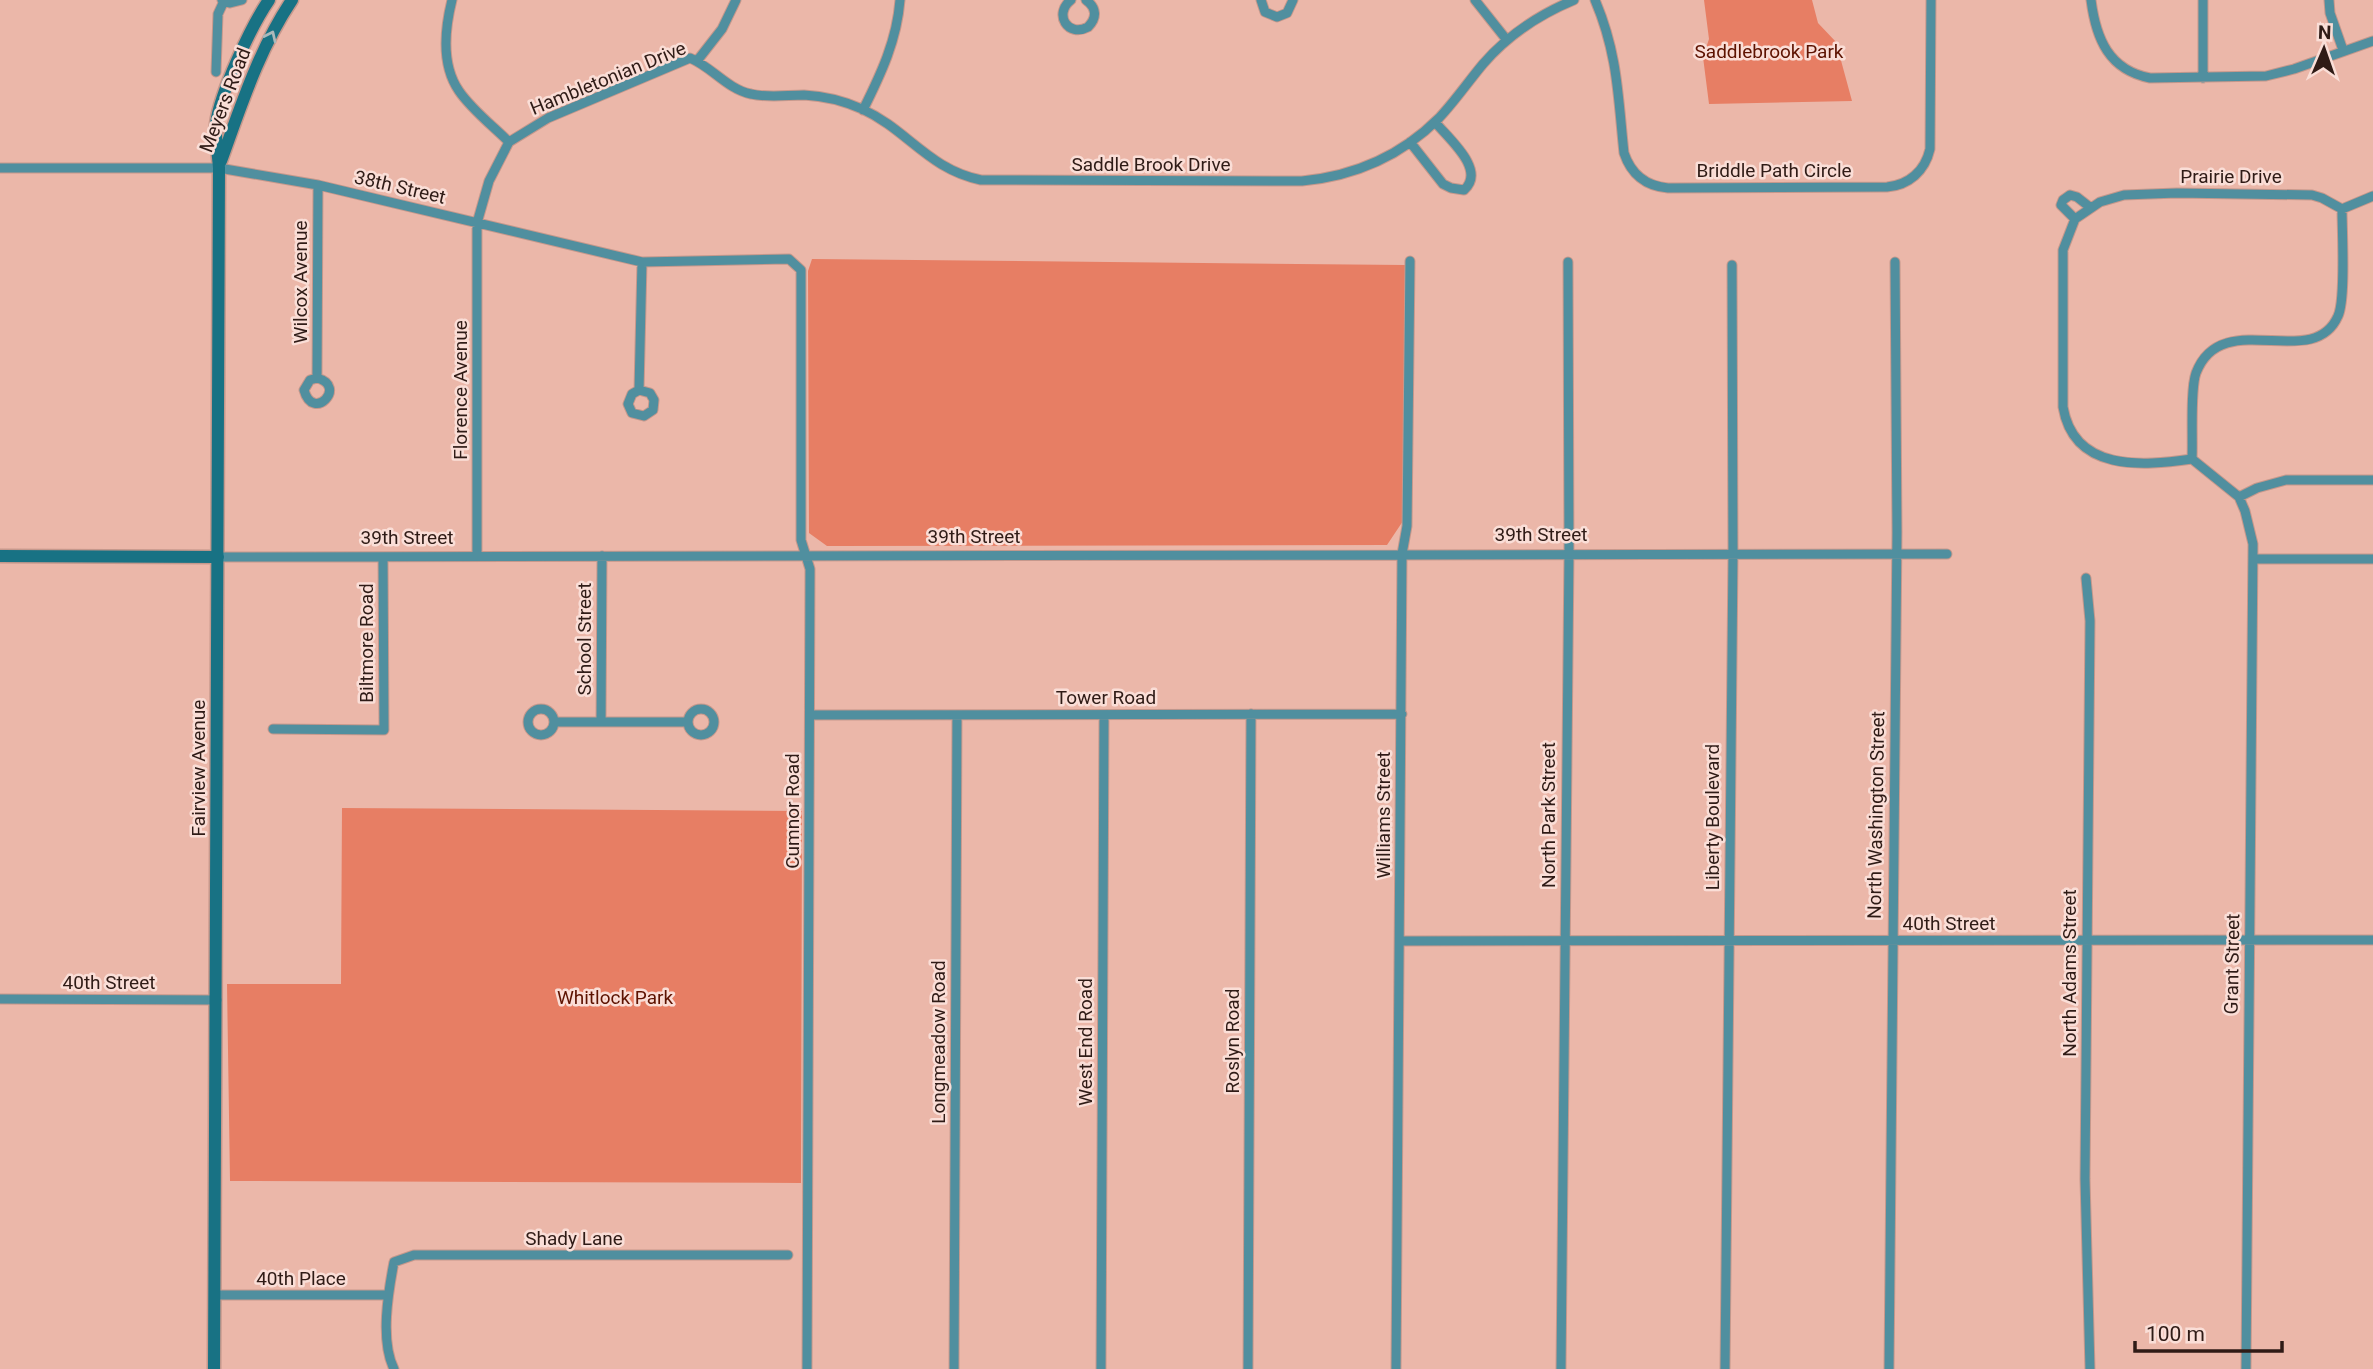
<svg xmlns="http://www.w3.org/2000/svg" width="2373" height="1369" font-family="Roboto,sans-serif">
	<rect width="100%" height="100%" fill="#ebb7a9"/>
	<path fill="#e77e64" d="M1704,0H1812L1818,23L1836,42L1852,101L1709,104L1703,57L1709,39Z
		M812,259L1405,265L1403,521L1387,545L827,546L809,533L808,271Z
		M342,808L802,811L801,1183L230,1181L227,984H341Z"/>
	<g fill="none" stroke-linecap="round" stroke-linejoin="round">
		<g stroke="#c5988c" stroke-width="11">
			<path id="street" d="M222,0L230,3L242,0
				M452,0C445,28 441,65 459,91C472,110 493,126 509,142
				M1071,0C1053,14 1068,38 1088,27C1097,18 1097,8 1086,0
				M1261,0L1265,12L1277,17L1287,13L1293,0
				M1475,0L1506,39
				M1595,0C1618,54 1618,97 1624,153C1631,174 1645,186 1668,188L1887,187C1909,185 1925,171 1930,149L1931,0
				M2091,0C2096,39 2109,70 2150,78L2266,76L2294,69L2373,41
				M2203,0V78
				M2329,0L2330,13L2343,50
				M697,61L722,29L736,0
				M216,72L218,14L224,1
				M863,110C881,74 897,40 900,0
				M1410,142L1443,184L1451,188L1464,190C1487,170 1448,138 1435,122
				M0,168H219L318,185L642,262L789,259L801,270V540L810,569L807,1369
				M2075,219L2061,205L2063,200L2070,195L2077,197L2091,208
				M317,378C348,386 313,423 304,390L310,380L317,378L318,185
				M639,390L650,393L654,400L653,410L644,416L632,413L628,404L632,394L639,390L642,262
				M2192,459C2193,438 2190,390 2196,373C2222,305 2313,373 2338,316C2346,299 2342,231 2342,209
				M2239,497L2257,488L2286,480H2373
				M477,556V223L489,181L509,142L548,118L690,58C712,67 727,89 751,94C768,98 787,95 804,95C824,96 844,101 862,109C908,130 928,169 981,180L1302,181C1355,176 1401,156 1439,118C1455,101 1468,82 1483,64C1508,35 1538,15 1574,0
				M218,557L1947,554
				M2253,559H2373
				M2086,578L2090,621L2085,1179L2090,1369
				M688 722a13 13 0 1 1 26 0a13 13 0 1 1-26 0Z
				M528 722a13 13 0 1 1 26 0a13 13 0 1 1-26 0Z
				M810,715L1402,714
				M554,722H688
				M601,722L602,556
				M273,729L384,730L383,557
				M1400,941L2373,940
				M0,999L217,1000
				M215,1295H388
				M394,1369C380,1341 388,1293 394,1262L414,1255H788
				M954,1369L957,715
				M1101,1369L1104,715
				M1248,1369L1251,714
				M1396,1369L1402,554L1407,526L1410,261
				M1561,1369L1569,553L1568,262
				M1725,1369L1733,554L1732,265
				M1889,1369L1897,532L1895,262
				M2246,1369L2253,544L2245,511L2239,497L2192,459C2142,466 2074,472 2063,407V250L2075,219L2100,202L2124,195L2177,193L2312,195L2322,198L2342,209L2373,196"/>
		</g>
		<g stroke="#c5988c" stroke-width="15">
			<path id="secondary" d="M221,161C241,106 259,49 292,0
				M0,556L218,557
				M214,1369L219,168C218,154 215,138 216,124C220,93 251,26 269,0"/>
		</g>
		<use href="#street" stroke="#508f9f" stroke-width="9"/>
		<use href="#secondary" stroke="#187284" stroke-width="12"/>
	</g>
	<defs><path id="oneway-chevron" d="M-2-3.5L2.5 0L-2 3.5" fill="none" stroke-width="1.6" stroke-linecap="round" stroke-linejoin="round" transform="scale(1.75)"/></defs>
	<use stroke="#abb8ba" href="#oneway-chevron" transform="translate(271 36) rotate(-65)"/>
	<g text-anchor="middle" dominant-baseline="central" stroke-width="5" stroke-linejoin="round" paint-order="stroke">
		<g font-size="19" fill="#5d1200" stroke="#faded7">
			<text x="1769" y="51">Saddlebrook Park</text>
			<text x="615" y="997">Whitlock Park</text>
		</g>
		<g font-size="19" fill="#2f1b16" stroke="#faded7">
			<text transform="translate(608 78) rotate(-22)">Hambletonian Drive</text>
			<text transform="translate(225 100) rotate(-69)">Meyers Road</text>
			<text x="1151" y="164">Saddle Brook Drive</text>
			<text x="1774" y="170">Briddle Path Circle</text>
			<text x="2231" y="176">Prairie Drive</text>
			<text transform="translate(400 187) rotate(13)">38th Street</text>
			<text transform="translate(300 282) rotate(-90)">Wilcox Avenue</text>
			<text transform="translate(460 390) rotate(-90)">Florence Avenue</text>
			<text x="1541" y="534">39th Street</text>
			<text x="974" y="536">39th Street</text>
			<text x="407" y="537">39th Street</text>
			<text transform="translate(584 639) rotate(-90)">School Street</text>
			<text transform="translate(366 643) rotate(-90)">Biltmore Road</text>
			<text x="1106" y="697">Tower Road</text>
			<text transform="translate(198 768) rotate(-90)">Fairview Avenue</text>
			<text transform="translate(792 811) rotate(-90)">Cumnor Road</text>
			<text transform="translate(1383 815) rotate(-90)">Williams Street</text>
			<text transform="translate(1548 815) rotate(-90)">North Park Street</text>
			<text transform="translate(1876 815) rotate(-89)">North Washington Street</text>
			<text transform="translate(1712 817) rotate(-90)">Liberty Boulevard</text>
			<text x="1949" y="923">40th Street</text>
			<text transform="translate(2232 964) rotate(-89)">Grant Street</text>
			<text transform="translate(2069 973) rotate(-90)">North Adams Street</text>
			<text x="109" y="982">40th Street</text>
			<text transform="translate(1232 1041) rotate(-90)">Roslyn Road</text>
			<text transform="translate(938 1042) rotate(-90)">Longmeadow Road</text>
			<text transform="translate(1085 1042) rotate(-90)">West End Road</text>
			<text x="574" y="1238">Shady Lane</text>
			<text x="301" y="1278">40th Place</text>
		</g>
	</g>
	<g transform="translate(2324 49) rotate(2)" stroke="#faded7" stroke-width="5" paint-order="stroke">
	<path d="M0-5L12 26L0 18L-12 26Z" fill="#2f1b16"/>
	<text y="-10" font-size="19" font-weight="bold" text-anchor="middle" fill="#2f1b16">N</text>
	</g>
	<path d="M2135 1341v10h147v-10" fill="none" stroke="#2f1b16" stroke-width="3.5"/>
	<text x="2146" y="1341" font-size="21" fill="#2f1b16" stroke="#faded7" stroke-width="5" paint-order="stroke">100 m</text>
</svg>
